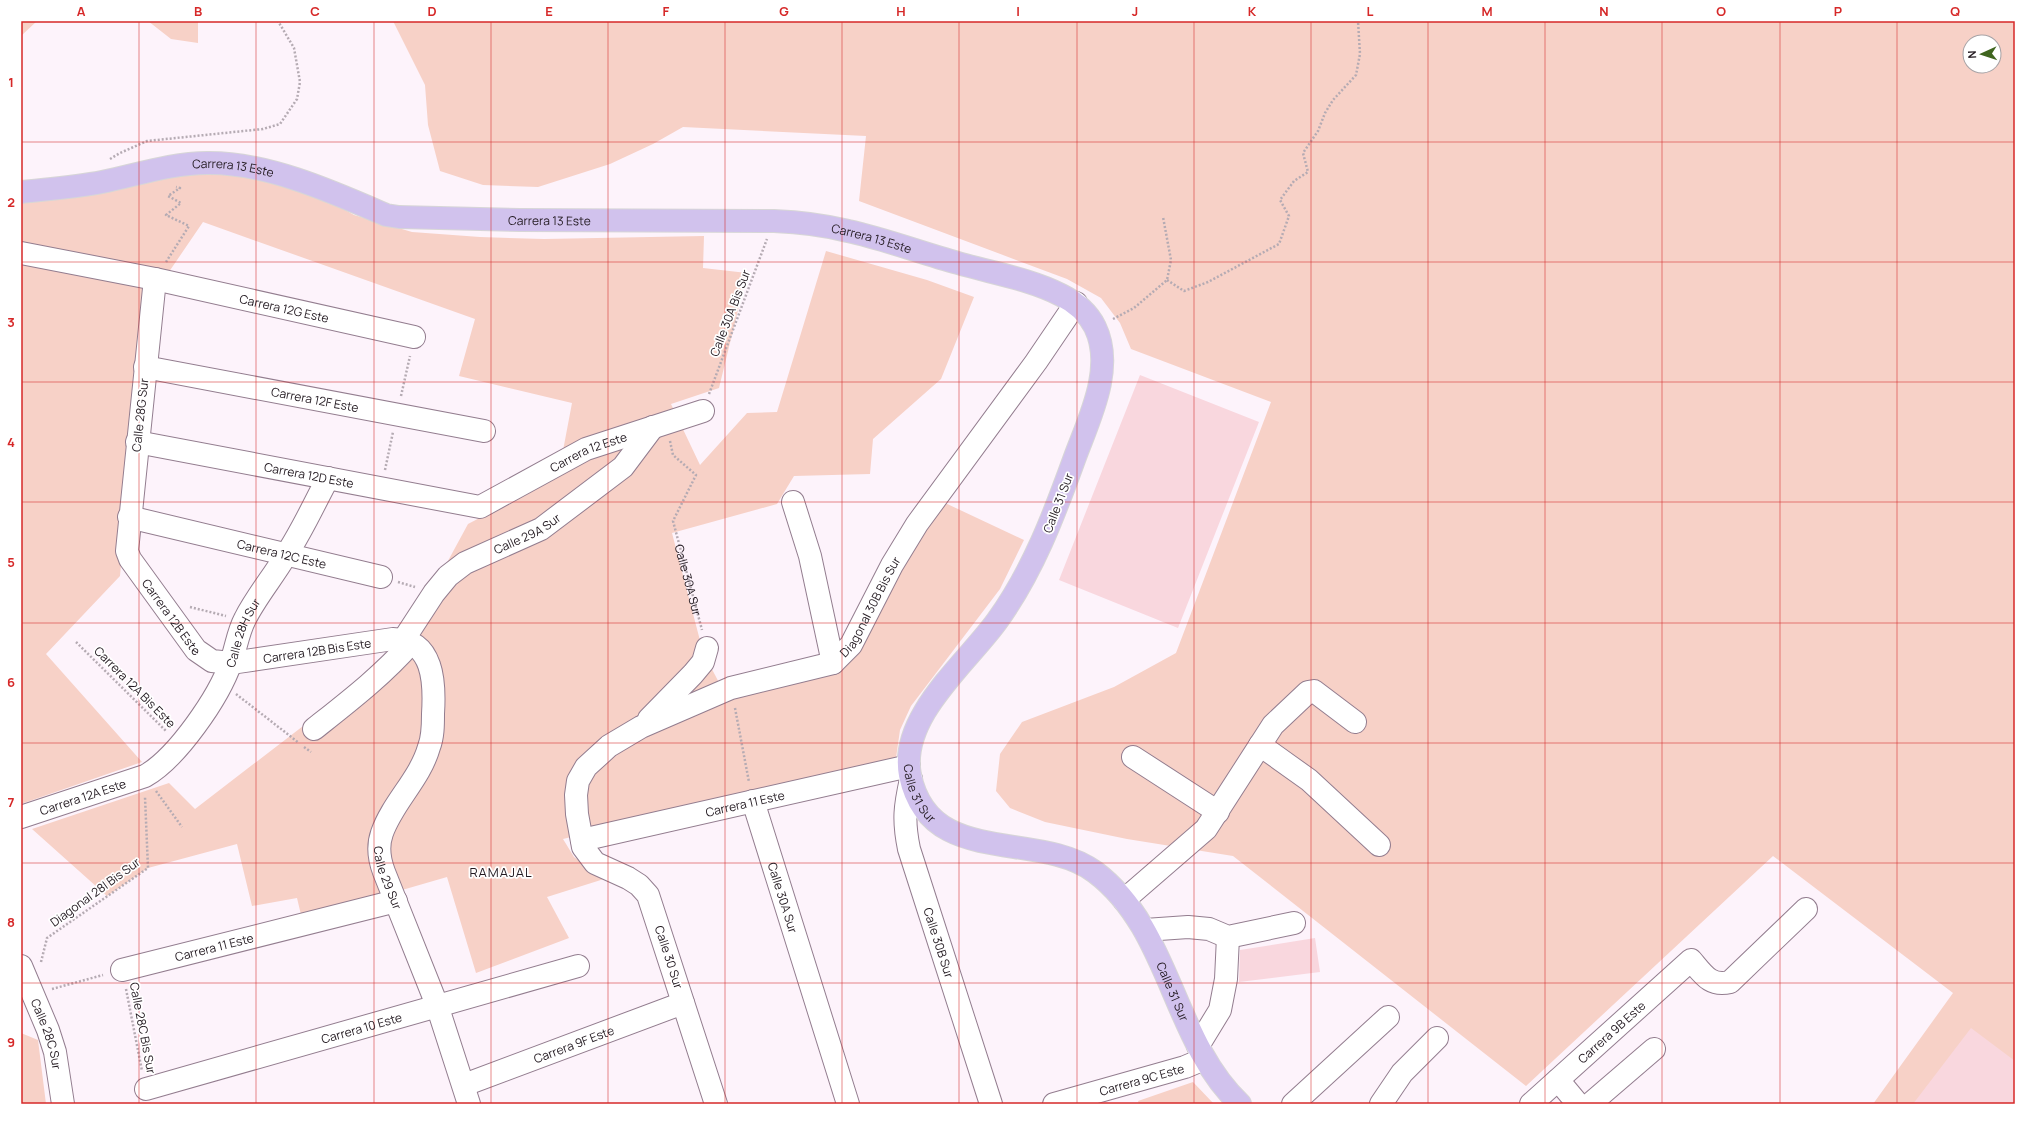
<svg xmlns="http://www.w3.org/2000/svg" width="2036" height="1125" font-family="Manrope,sans-serif">
	<rect width="100%" height="100%" fill="#fdf3fb"/>
	<path fill="#f7d1c7" fill-rule="evenodd" d="M21,21H37L21,36Z
		M148,21H198V43L171,39Z
		M393,21H2015V1104H1873L1953,993L1773,856L1526,1086L1233,856L1127,839L1045,822L1010,808L996,791L1000,754L1022,722L1114,687L1176,653L1271,402L1131,349L1120,323L1101,298L1067,279L859,201L866,136L683,127L653,144L610,164L538,187L483,185L440,171L428,125L425,85ZM1970,42H1994V66H1970Z
		M186,169H226L310,190L354,215L412,232L480,237L544,239L704,236L703,268L747,273L719,388L671,404L700,465L747,413L777,412L826,251L927,280L974,297L941,379L873,439L870,474L794,476L777,504L672,533L703,652L726,696L828,670L943,502L1024,540L1000,589L911,706L900,730L896,758L563,839L574,857L604,879L547,897L569,938L476,973L447,877L302,919L297,898L252,906L237,844L148,868L107,896L32,829L169,783L195,809L398,653L468,524L558,477L572,403L459,376L475,319L203,222L145,307L120,576L46,654L142,762L21,804V200L94,195Z
		M21,1033L38,1040L46,1104H21Z
		M1193,1082L1214,1104H1139L1138,1101Z"/>
	<path fill="#f9d7de" d="M1140,375L1259,422L1178,628L1059,580Z
		M1315,938L1320,972L1239,982L1240,950Z
		M1971,1028L2015,1061V1104H1913Z"/>
	<g fill="none" stroke-linecap="round" stroke-linejoin="round">
		<g stroke="#937d8f" stroke-width="24">
			<g id="minor">
				<path id="s2" d="M21,253L155,279L414,337"/>
				<path id="s3" d="M155,279L127,551L130,559L196,650L212,661L231,663L393,639C434,640 435,683 433,714C433,725 433,737 429,747C420,779 393,802 382,833C377,847 379,859 384,872L437,1005L469,1104"/>
				<path id="s4" d="M145,367L484,431"/>
				<path id="s5" d="M137,442L480,507L586,449L703,411"/>
				<path d="M793,502L810,556L833,663"/>
				<path id="s6" d="M129,517L381,577"/>
				<path id="s7" d="M404,639L434,593L448,576L465,563L541,529L623,467L653,427"/>
				<path d="M649,719L693,674L703,662L707,648"/>
				<path d="M314,729C348,702 382,676 411,643"/>
				<path d="M1260,745L1309,780L1379,845"/>
				<path d="M1133,757L1218,812"/>
				<path id="s8" d="M911,779C905,806 903,820 909,849L991,1104"/>
				<path id="s9" d="M753,801L848,1104"/>
				<path id="s10" d="M21,817L145,776C177,758 219,697 231,662C236,648 238,632 245,619C256,597 273,577 286,555C302,531 314,504 328,478"/>
				<path id="s11" d="M582,840L909,766"/>
				<path d="M1124,900L1206,829L1273,725L1308,692L1314,691L1355,722"/>
				<path d="M1145,930L1188,927L1209,929L1228,937L1294,923"/>
				<path id="s12" d="M21,966L48,1030L55,1052L63,1104"/>
				<path id="s13" d="M122,970L396,901"/>
				<path d="M1198,1046L1220,1010L1226,979L1228,937"/>
				<path d="M1558,1080L1578,1104"/>
				<path id="s14" d="M464,1085L683,1003"/>
				<path id="s15" d="M146,1089L578,966"/>
				<path id="s16" d="M716,1104L648,895L639,885L628,878L595,863L583,847L577,814L576,795L578,781L586,767L609,746L641,727L731,688L833,663L851,645L892,565L917,524L1036,362L1076,303"/>
				<path id="s17" d="M1054,1104L1185,1067L1204,1059"/>
				<path d="M1293,1104L1388,1017"/>
				<path d="M1381,1104L1402,1073L1437,1038"/>
				<path id="s18" d="M1531,1104L1691,960C1703,974 1710,987 1730,982L1806,909"/>
				<path d="M1590,1104L1654,1049"/>
			</g>
		</g>
		<g stroke="#d7d6d7" stroke-width="24">
			<g id="major">
				<path id="s19" d="M21,192C48,189 76,187 102,182C137,175 171,163 207,163C266,162 333,192 386,215L399,217L520,220L774,221C799,222 824,225 848,231C885,239 921,253 958,263C992,273 1030,279 1061,295C1075,302 1088,313 1095,327C1115,368 1089,419 1075,457C1054,515 1033,571 997,621C966,664 899,717 910,775C929,869 1037,829 1095,872C1171,929 1172,1040 1240,1104"/>
			</g>
		</g>
		<g stroke="#b5abb3" stroke-width="2.5" stroke-dasharray="2 2" stroke-linecap="butt">
			<path d="M110,159L120,153L147,141L263,129L280,124L297,99L300,82L294,48L278,21"/>
			<path d="M166,262L189,226L166,215L181,203L168,196L180,188L176,187"/>
			<path d="M1167,280L1184,291L1208,282L1279,244L1289,216L1280,200L1294,181L1308,172L1303,153L1318,131L1325,113L1333,100L1356,75L1360,54L1358,21"/>
			<path d="M1113,319L1134,308L1167,280L1171,260L1163,217"/>
			<path d="M709,394L767,239"/>
			<path d="M401,396L410,356"/>
			<path id="s1" d="M670,441L673,455L696,475L673,521L702,630"/>
			<path d="M385,470L393,432"/>
			<path d="M398,582L415,587"/>
			<path d="M190,607L226,616"/>
			<path d="M76,642L166,731"/>
			<path d="M236,694L299,743"/>
			<path d="M735,708L749,782"/>
			<path d="M304,747L311,752"/>
			<path d="M156,791L182,827"/>
			<path d="M41,962L47,938L148,868L145,797"/>
			<path d="M52,989L103,975"/>
			<path d="M126,989L142,1071"/>
		</g>
		<use href="#minor" stroke="#fff" stroke-width="22"/>
		<use href="#major" stroke="#d1c2ed" stroke-width="22"/>
	</g>
	<path fill="none" stroke="#d62828" stroke-width="1" stroke-opacity="0.55" d="M139,21V1104M256,21V1104M374,21V1104M491,21V1104M608,21V1104M725,21V1104M842,21V1104M959,21V1104M1077,21V1104M1194,21V1104M1311,21V1104M1428,21V1104M1545,21V1104M1662,21V1104M1780,21V1104M1897,21V1104M21,142H2015M21,262H2015M21,382H2015M21,502H2015M21,623H2015M21,743H2015M21,863H2015M21,983H2015"/>
	<g text-anchor="middle" dominant-baseline="central" stroke-width="3.5" stroke-linejoin="round" paint-order="stroke">
		<g font-size="12" fill="#231a21" stroke="#fff">
			<text stroke="none"><textPath href="#s19" startOffset="215">Carrera 13 Este</textPath></text>
			<text stroke="none"><textPath href="#s19" startOffset="540">Carrera 13 Este</textPath></text>
			<text stroke="none"><textPath href="#s19" startOffset="864">Carrera 13 Este</textPath></text>
			<text stroke="none"><textPath href="#s2" startOffset="269">Carrera 12G Este</textPath></text>
			<text transform="translate(730 313) rotate(-69)">Calle 30A Bis Sur</text>
			<text stroke="none"><textPath href="#s4" startOffset="173">Carrera 12F Este</textPath></text>
			<text transform="translate(140 415) rotate(-84)">Calle 28G Sur</text>
			<text stroke="none"><textPath href="#s5" startOffset="471">Carrera 12 Este</textPath></text>
			<text stroke="none"><textPath href="#s5" startOffset="175">Carrera 12D Este</textPath></text>
			<text transform="translate(1058 503) rotate(-69)">Calle 31 Sur</text>
			<text stroke="none"><textPath href="#s7" startOffset="167">Calle 29A Sur</textPath></text>
			<text stroke="none"><textPath href="#s6" startOffset="157">Carrera 12C Este</textPath></text>
			<text stroke="none"><textPath href="#s1" startOffset="157">Calle 30A Sur</textPath></text>
			<text stroke="none"><textPath href="#s16" startOffset="725">Diagonal 30B Bis Sur</textPath></text>
			<text stroke="none"><textPath href="#s3" startOffset="353">Carrera 12B Este</textPath></text>
			<text stroke="none"><textPath href="#s10" startOffset="307">Calle 28H Sur</textPath></text>
			<text stroke="none"><textPath href="#s3" startOffset="520">Carrera 12B Bis Este</textPath></text>
			<text transform="translate(135 687) rotate(45)">Carrera 12A Bis Este</text>
			<text stroke="none"><textPath href="#s19" startOffset="1630">Calle 31 Sur</textPath></text>
			<text stroke="none"><textPath href="#s10" startOffset="65">Carrera 12A Este</textPath></text>
			<text stroke="none"><textPath href="#s11" startOffset="167">Carrera 11 Este</textPath></text>
			<text stroke="none"><textPath href="#s3" startOffset="872">Calle 29 Sur</textPath></text>
			<text transform="translate(95 892) rotate(-36)">Diagonal 28I Bis Sur</text>
			<text stroke="none"><textPath href="#s9" startOffset="101">Calle 30A Sur</textPath></text>
			<text stroke="none"><textPath href="#s8" startOffset="169">Calle 30B Sur</textPath></text>
			<text stroke="none"><textPath href="#s13" startOffset="95">Carrera 11 Este</textPath></text>
			<text transform="translate(669 957) rotate(72)">Calle 30 Sur</text>
			<text stroke="none"><textPath href="#s19" startOffset="1977">Calle 31 Sur</textPath></text>
			<text stroke="none"><textPath href="#s15" startOffset="224">Carrera 10 Este</textPath></text>
			<text transform="translate(143 1028) rotate(79)">Calle 28C Bis Sur</text>
			<text stroke="none"><textPath href="#s18" startOffset="108">Carrera 9B Este</textPath></text>
			<text stroke="none"><textPath href="#s12" startOffset="73">Calle 28C Sur</textPath></text>
			<text stroke="none"><textPath href="#s14" startOffset="117">Carrera 9F Este</textPath></text>
			<text stroke="none"><textPath href="#s17" startOffset="91">Carrera 9C Este</textPath></text>
		</g>
		<g font-size="13" letter-spacing="1" fill="#231a21" stroke="#fff">
			<text x="501" y="872">RAMAJAL</text>
		</g>
	</g>
	<rect width="2036" height="1125" fill="none" stroke="#ffffff" stroke-width="44"/>
	<g transform="translate(1982 54) rotate(267)"><circle r="19" fill="#ffffff" stroke="#a7a3a6"/>
	<path d="M0-3L7 15L0 10L-7 15Z" fill="#3f651f"/>
	<text y="-6" font-size="11" font-weight="bold" text-anchor="middle" fill="#231a21">N</text>
	</g>
	<rect x="22" y="22" width="1992" height="1081" fill="none" stroke="#d62828" stroke-width="1.5"/>
	<g font-size="13" text-anchor="middle" font-weight="bold" fill="#d62828">
		<text x="81" y="16">A</text>
		<text x="198" y="16">B</text>
		<text x="315" y="16">C</text>
		<text x="432" y="16">D</text>
		<text x="549" y="16">E</text>
		<text x="666" y="16">F</text>
		<text x="784" y="16">G</text>
		<text x="901" y="16">H</text>
		<text x="1018" y="16">I</text>
		<text x="1135" y="16">J</text>
		<text x="1252" y="16">K</text>
		<text x="1370" y="16">L</text>
		<text x="1487" y="16">M</text>
		<text x="1604" y="16">N</text>
		<text x="1721" y="16">O</text>
		<text x="1838" y="16">P</text>
		<text x="1955" y="16">Q</text>
		<text x="11" y="87">1</text>
		<text x="11" y="207">2</text>
		<text x="11" y="327">3</text>
		<text x="11" y="447">4</text>
		<text x="11" y="567">5</text>
		<text x="11" y="687">6</text>
		<text x="11" y="807">7</text>
		<text x="11" y="927">8</text>
		<text x="11" y="1047">9</text>
	</g>
</svg>
